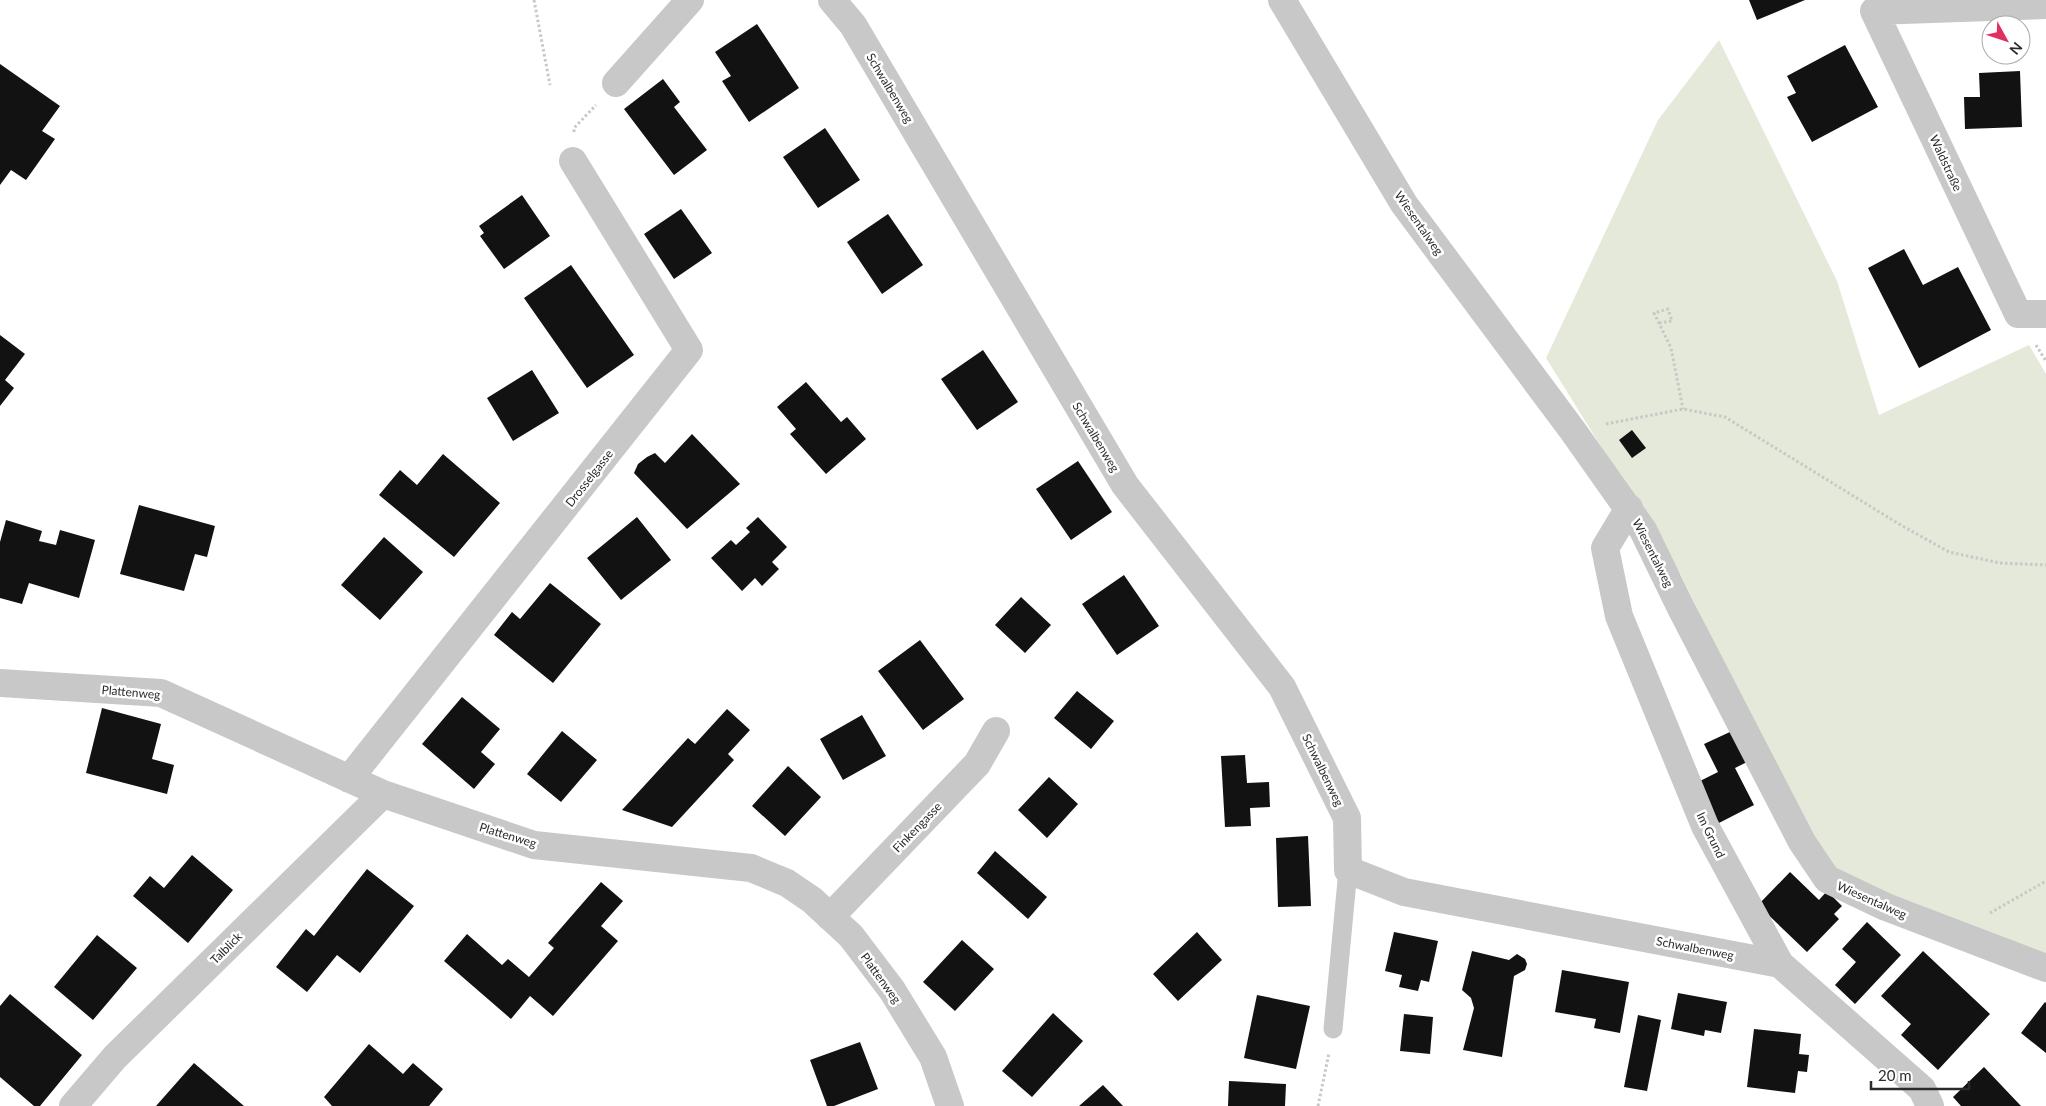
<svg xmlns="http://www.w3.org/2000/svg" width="2046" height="1106" font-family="Lato,sans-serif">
	<rect width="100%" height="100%" fill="#fff"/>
	<path fill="#e5e9d9" d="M1719,40L1837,281L1879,415L2029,345L2046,374V963L1827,879L1681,575L1546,358L1658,120Z"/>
	<path fill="#121212" d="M1749,0H1805L1757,20Z
		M757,24L799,88L749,122L722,81L731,76L715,52Z
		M1845,45L1878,107L1812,142L1787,97L1796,93L1787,76Z
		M0,64L60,106L42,131L55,139L26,180L11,170L0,185Z
		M2020,71L2022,127L1965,129L1964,97H1980L1979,73Z
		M663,79L680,102L674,107L707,150L674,175L624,109Z
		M825,128L860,180L818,208L783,157Z
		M522,195L550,236L504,269L480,236L484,233L479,226Z
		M681,209L712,253L674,279L644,234Z
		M888,214L923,265L882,294L847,242Z
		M1904,249L1923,285L1958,267L1991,330L1919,368L1868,268Z
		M571,265L634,355L587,388L524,298Z
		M0,335L25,354L5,380L14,388L0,406Z
		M983,350L1018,402L977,430L941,379Z
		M532,370L559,413L513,441L487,398Z
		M806,382L841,422L847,417L866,439L826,474L790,434L796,429L777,407Z
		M1632,430L1646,448L1632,458L1619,440Z
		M692,434L740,484L687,529L634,473L638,464L647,457L655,453L665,463Z
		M443,454L500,503L454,557L379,495L400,470L417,485Z
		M1078,461L1112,512L1071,540L1036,489Z
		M139,505L215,526L207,557L195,554L184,591L120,574Z
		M637,517L671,560L621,600L587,558Z
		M758,517L787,547L772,562L779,569L762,586L755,578L742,591L711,558L731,540L736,545L750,532L746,528Z
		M6,520L42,531L39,541L56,545L60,530L95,540L79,598L29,583L22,604L0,598V542Z
		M384,537L423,572L380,620L341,585Z
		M1124,575L1159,626L1117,655L1082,604Z
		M550,583L601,624L553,683L494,635L512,612L520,619Z
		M1021,597L1051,625L1025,653L995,625Z
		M920,640L964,699L923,730L878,671Z
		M1077,691L1114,721L1091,749L1054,718Z
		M462,697L500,729L481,752L495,764L474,789L422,744Z
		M102,708L161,724L152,759L174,765L167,794L86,773Z
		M727,709L750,730L728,754L734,760L672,827L622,810L688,738L695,744Z
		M862,715L886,756L843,780L820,739Z
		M562,731L597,760L561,802L527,774Z
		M1732,731L1747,762L1735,768L1754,805L1717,824L1696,783L1718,772L1704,744Z
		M1245,755L1247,783L1269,782L1270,807L1250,808L1251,826L1225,827L1221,756Z
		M788,766L821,797L785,836L752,806Z
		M1049,777L1078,804L1047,838L1018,810Z
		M1308,836L1311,906L1278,907L1276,838Z
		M995,851L1047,897L1028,919L977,873Z
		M192,855L233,890L188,943L133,896L150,876L164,888Z
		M367,869L414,906L360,973L337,955L307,992L276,967L306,929L314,936Z
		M1790,872L1819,900L1827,891L1842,906L1834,914L1839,919L1807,952L1758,905Z
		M601,882L623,901L601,926L618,941L553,1016L530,996L511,1019L444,961L467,934L502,965L508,959L529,977L554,948L548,943Z
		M1867,922L1901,955L1855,1004L1835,985L1856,962L1842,949Z
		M1197,932L1222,960L1178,1001L1153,974Z
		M1394,932L1438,941L1429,982L1421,980L1418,991L1399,987L1402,975L1385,971Z
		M97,935L137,968L93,1020L54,987Z
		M962,940L994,969L955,1011L923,982Z
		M1472,951L1509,960L1517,954L1525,959L1527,964L1525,970L1514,976L1502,1057L1463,1050L1474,1008L1471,998L1462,990Z
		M1923,951L1990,1014L1938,1070L1901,1035L1911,1024L1881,996Z
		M1562,970L1629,982L1620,1033L1594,1028L1596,1019L1555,1012Z
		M1678,993L1727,1002L1721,1033L1705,1030L1704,1036L1671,1029Z
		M10,994L82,1055L40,1106H34L0,1077V1006Z
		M1257,995L1310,1006L1296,1069L1244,1058Z
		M2045,1002L2046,1003V1053L2021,1033Z
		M1053,1013L1083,1041L1032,1097L1002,1071Z
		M1404,1014L1433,1017L1430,1054L1400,1051Z
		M1638,1015L1661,1020L1647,1091L1624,1087Z
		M1754,1029L1801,1034L1799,1054L1809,1055L1807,1072L1798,1071L1795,1093L1747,1087Z
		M860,1042L878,1089L834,1106H827L810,1060Z
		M369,1044L403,1074L413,1063L443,1089L429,1106H332L324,1097Z
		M194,1063L244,1106H156Z
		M1984,1067L2021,1106H1961L1953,1097Z
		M1229,1081L1286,1084L1285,1106H1228Z
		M1103,1085L1123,1106H1079Z"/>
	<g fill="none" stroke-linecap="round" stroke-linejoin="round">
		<path stroke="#c8c8c8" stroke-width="3" stroke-dasharray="2.5 2.5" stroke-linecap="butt" d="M534,0L550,85
			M574,132V128L596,105
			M1659,323L1672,321L1668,309L1654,313L1671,348L1683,409
			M2036,345L2046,361
			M1606,424L1683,409L1725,417L1899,524L1949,552L2000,563L2046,565
			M1990,913L2046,881
			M1318,1106L1329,1053"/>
		<path stroke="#c8c8c8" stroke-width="19" d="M1333,1029L1348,870"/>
		<path stroke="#c8c8c8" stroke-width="28" d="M832,0L853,25L1125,485L1282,687L1347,818L1348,870L1404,892L1780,964
			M1282,0L1404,204L1573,431L1643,530L1681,608L1802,842L1827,879L1886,907L2046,968
			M2046,5L1874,11L2018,314H2046
			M616,83L690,0
			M1629,508L1605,548L1619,616L1705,826L1780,964L1922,1089L1930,1106
			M0,683L161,693L383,794L534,845L751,868L787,883L812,900L851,936L892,990L933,1057L950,1106
			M349,779L689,350L573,161
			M830,917L977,764L996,731
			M73,1106L115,1057L383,794"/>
	</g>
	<g text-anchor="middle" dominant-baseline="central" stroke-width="5" stroke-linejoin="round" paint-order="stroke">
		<g font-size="12" fill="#2b2b2b" stroke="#fff">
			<text transform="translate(890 88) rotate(59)">Schwalbenweg</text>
			<text transform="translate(1946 163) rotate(65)">Waldstraße</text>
			<text transform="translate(1419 223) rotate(55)">Wiesentalweg</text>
			<text transform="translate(1096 437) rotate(59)">Schwalbenweg</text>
			<text transform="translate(589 478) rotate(-52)">Drosselgasse</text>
			<text transform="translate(1653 553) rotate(63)">Wiesentalweg</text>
			<text transform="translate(131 692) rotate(5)">Plattenweg</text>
			<text transform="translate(1323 770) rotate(64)">Schwalbenweg</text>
			<text transform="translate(917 827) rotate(-46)">Finkengasse</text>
			<text transform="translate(508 835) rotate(17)">Plattenweg</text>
			<text transform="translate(1711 835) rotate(64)">Im Grund</text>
			<text transform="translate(1872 900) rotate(24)">Wiesentalweg</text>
			<text transform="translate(226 948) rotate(-45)">Talblick</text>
			<text transform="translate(1695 948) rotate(11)">Schwalbenweg</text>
			<text transform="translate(881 978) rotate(54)">Plattenweg</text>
		</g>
	</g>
	<g transform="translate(2006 40) rotate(130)"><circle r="24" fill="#ffffff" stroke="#aaaaaa"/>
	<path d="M0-4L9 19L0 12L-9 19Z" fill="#df3060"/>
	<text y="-8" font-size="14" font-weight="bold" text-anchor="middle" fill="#2b2b2b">N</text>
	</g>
	<path d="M1871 1081v8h98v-8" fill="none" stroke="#2b2b2b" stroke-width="2.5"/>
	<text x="1878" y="1081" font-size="15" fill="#2b2b2b" stroke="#ffffff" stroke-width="4" paint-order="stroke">20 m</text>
</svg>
